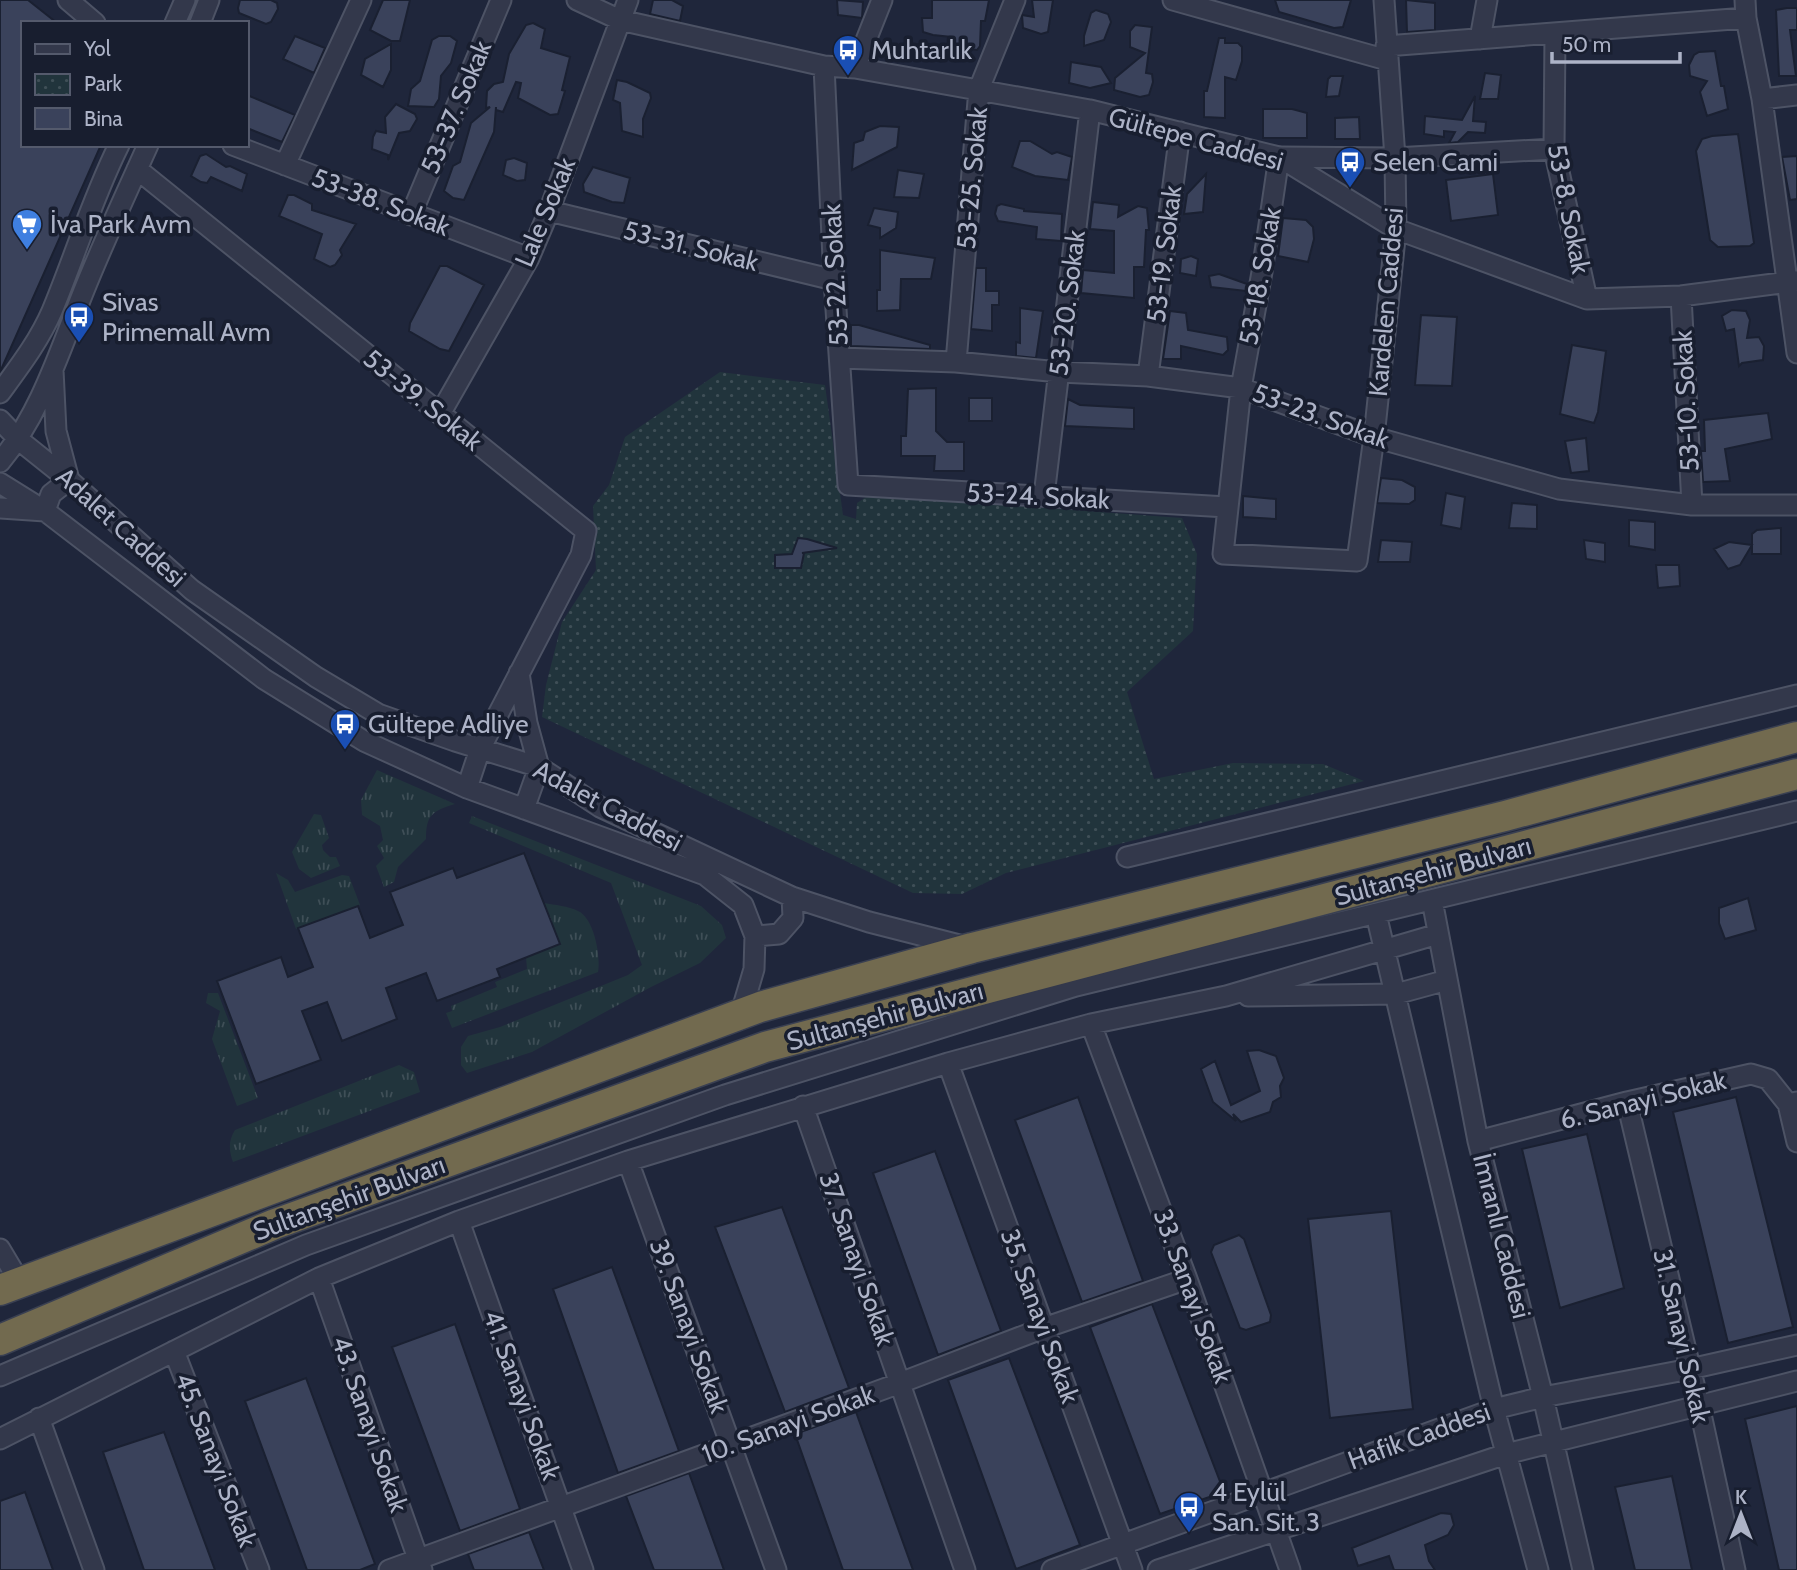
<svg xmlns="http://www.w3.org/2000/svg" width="1797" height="1570" font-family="Cabin,sans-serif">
	<defs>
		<pattern id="grass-tufts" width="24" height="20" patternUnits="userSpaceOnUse" patternTransform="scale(1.75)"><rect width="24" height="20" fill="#21343c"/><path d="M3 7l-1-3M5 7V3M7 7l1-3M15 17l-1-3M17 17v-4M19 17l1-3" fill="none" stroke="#3f4f57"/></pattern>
		<pattern id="park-dots" width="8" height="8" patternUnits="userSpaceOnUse" patternTransform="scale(1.75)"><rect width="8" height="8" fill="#21343c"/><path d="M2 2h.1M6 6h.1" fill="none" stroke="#3f4f57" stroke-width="1.8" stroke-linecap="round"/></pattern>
	</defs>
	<rect width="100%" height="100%" fill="#1f263b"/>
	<path fill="url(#grass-tufts)" d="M377,770L455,804C432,811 426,815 426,839L398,867L394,882L384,887L376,866L384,858L377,846L383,840L380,826L362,815L361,800Z
		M314,814L321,815L329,838L322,845L323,850L330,857H336L340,866L311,878L299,869L292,852Z
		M472,816L701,906L722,925L726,938L700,963L651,987L532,1052L467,1073L461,1065V1047L468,1036L500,1027L628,975L642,965L611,883L469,823Z
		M276,873L288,880L295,892L342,875L349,876L360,905L296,929Z
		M544,903C555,905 568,906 578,911C594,918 601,956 598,972L452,1028L446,1013L452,1011L451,1006L497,987L495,982L527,969L526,957L560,944Z
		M208,993H218L258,1098L237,1106L212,1039L220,1011L206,1003Z
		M399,1065L414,1072L420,1092L233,1162C229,1151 228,1141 235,1130Z"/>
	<path fill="url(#park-dots)" d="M720,372L825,385L843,515L856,519L857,503L869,495L1182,518L1197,554L1193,631L1127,692L1154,779L1233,763L1323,764L1364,781L1006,873L962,894L913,893L542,717L546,685L562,622L596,570L593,506L609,485L625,437Z"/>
	<path fill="#3a425b" stroke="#1a2031" stroke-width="2" d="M0,0H28L57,23H23V145H101L0,372Z
		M240,0H271L277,3L278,9L271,22L266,24L239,13L238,8Z
		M383,0H410L400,41H391L370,30Z
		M653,0H672L683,6L680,21L650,14Z
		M837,0L863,2L862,18L838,15Z
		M932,0H989L985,21H981L980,46L977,50L951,46V37L933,35L923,32L922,18H932Z
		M1032,0H1053L1048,32L1041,34L1023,28L1022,15L1034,17Z
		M1275,0H1351L1343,27L1334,28L1279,12Z
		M1406,0L1435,3V30L1407,32Z
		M1787,8H1797V30H1790L1796,76H1779L1776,10Z
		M1096,10L1108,14L1111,22L1104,40L1084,46V36L1091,13Z
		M533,23L545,29L541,48L570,57L562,90L565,91L558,114L550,115L518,98L521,83L516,82L503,112L496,110V107L494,132L464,200L453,198L444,191L453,166L460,162L471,123L490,107L486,108L487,91L494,84L503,82L509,54L526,25Z
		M1135,25L1152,27L1146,73L1152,74L1153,82L1149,95L1140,97L1114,90L1115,78L1145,53L1130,47V31Z
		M295,36L325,48L314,73L283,59Z
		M439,36H450L457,41L451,63L441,76L439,99L434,107L408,106L411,89L420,81L432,40Z
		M1219,38H1225V43H1238L1242,47V61L1236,80L1225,77V118L1204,117V91H1207Z
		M391,44V70L383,87L361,75L365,59Z
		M1715,51L1721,86H1724L1728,109L1707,116L1700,92L1707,81L1690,76L1689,65L1694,55L1699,52Z
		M1071,62L1101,67L1111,83L1090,88L1069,83Z
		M1485,73L1501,75L1498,99H1480Z
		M1331,76H1343L1339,96L1326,97L1328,79Z
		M617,80L627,82L650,93L651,98L643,119V137L622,131L620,103L613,100Z
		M247,95L295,115L282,142L247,128Z
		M1475,96L1473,121L1486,122L1485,133L1468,132L1458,142L1449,143L1455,132L1444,131V137L1424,134L1425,116L1462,120Z
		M396,104L415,114L417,119L410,131L399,133L388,160V155L372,149L373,137L376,131L386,133L385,117Z
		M1263,109H1292L1307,113V138H1263Z
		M1359,117L1360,139H1335V118Z
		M880,126L899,127L897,147L852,170L854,143L863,140L865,132Z
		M1738,134L1754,243L1750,246L1718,247L1710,240L1696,151L1702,139L1712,136Z
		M1020,141H1030L1052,154L1057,152L1072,157L1068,180L1035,176L1012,167Z
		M206,154L226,167L230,166L247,174L242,191L211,177L207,183L201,182L191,176L200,156Z
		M1797,156V199L1790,200L1782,157Z
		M514,158L527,163L525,180L517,181L503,175L506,160Z
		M593,167L630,178L624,203L612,202L584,192L583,184Z
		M898,170L924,174L919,198L894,197Z
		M1206,174L1203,212L1184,214L1187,194Z
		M1493,174L1498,215L1451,221L1446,180Z
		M288,195H294L312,204V210L356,224L340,250L342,255L335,265L330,267L314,259L322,234L279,216Z
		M1093,202L1119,205L1118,217L1138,206L1147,208L1149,230H1146L1144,267H1134V298L1081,293L1083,270L1114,273V231L1090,229Z
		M1001,204L1024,209V211L1062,214L1061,241L1036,239L1037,227L998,221L995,214L997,206Z
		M874,208L898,212L896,228L880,238V228L868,225Z
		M1283,218L1306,220L1313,227L1314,239L1308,262L1278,256Z
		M880,250L935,258L931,279H901L900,310L877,311V290H880Z
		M1191,256L1198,259L1196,276L1180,273L1181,259Z
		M440,266H447L484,285L449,351L440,349L409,331L410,323Z
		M976,268H986V291H999V305H992V331L971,329Z
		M1219,274L1247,284L1246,291L1211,287L1209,276Z
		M1020,308L1043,311L1036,358L1016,356V342L1020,343Z
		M1732,310L1746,311L1750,320L1747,338L1759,337L1764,346L1763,360L1742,363L1739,366L1734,329L1726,331L1722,316Z
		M1170,311L1186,313L1188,330L1227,337L1228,350L1223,355L1181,346V359H1163Z
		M1421,315L1457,317L1452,386L1415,385Z
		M851,325H859L930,345V349L851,346Z
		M1572,345L1606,351L1598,412L1594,423L1560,414Z
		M936,388V431L947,442H964V471H934L935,456H901V436H906L908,389Z
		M969,398H992V421H969Z
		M1068,399L1080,405L1134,408V429L1065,426Z
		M1768,413L1772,439L1725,449L1730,481L1703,482L1701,451H1705L1704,420Z
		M1586,438L1589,471L1571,473L1565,441Z
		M1381,478L1402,480L1415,487V500L1409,504L1377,503Z
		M1446,493L1465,497L1461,529L1441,525Z
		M1243,496L1276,499V519L1243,517Z
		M1512,503L1537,505V529L1509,528Z
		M1629,520L1655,522V550L1629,546Z
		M1781,528V554H1752V534L1757,530Z
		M798,538L807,539L837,548L802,553H804L801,568H775V555L792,554Z
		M1381,540L1412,542L1410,562H1378Z
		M1584,540L1605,543V562L1586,559Z
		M1729,542L1752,545L1740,565L1728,569L1714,549Z
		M1656,565H1679L1680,586L1658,588Z
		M524,853L560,944L497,969L500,977L437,1001L426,973L386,988L397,1019L342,1041L327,1002L302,1011L321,1060L256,1084L217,981L281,957L288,977L313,967L298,928L358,906L370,938L403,925L390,892L453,868L457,878Z
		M1748,898L1756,930L1725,939L1719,923V908Z
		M1259,1050L1276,1056L1284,1078L1280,1086L1281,1097L1273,1102L1270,1112L1241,1122L1233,1114L1236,1121L1213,1102L1201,1069L1215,1061L1231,1105L1260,1091L1247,1051Z
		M1078,1097L1143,1281L1082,1302L1015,1120Z
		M1736,1097L1793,1327L1728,1343L1673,1112Z
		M1587,1134L1624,1288L1560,1308L1522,1149Z
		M935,1151L1001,1331L938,1355L873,1173Z
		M782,1207L849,1388L785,1412L715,1227Z
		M1391,1211L1413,1409L1330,1418L1308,1219Z
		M1239,1235L1244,1239L1271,1315L1270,1322L1246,1330L1240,1328L1211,1252L1214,1245Z
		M612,1267L679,1451L618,1473L553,1289Z
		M1152,1304L1224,1492L1160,1514L1090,1327Z
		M455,1324L520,1509L460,1531L392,1347Z
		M1009,1358L1080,1545L1016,1569L948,1380Z
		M306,1378L375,1564L360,1570H307L245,1401Z
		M1797,1406V1570H1779L1745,1419Z
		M856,1412L913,1570H843L795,1434Z
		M164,1432L215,1570H144L103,1452Z
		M689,1473L724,1570H654L626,1496Z
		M1672,1476L1692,1570H1635L1615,1487Z
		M25,1492L53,1570H0V1501Z
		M1441,1513L1451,1514L1454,1525L1448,1535L1425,1545L1429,1561L1435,1570H1394L1389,1556L1358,1566L1352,1548Z
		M529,1532L544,1570H474L468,1554Z"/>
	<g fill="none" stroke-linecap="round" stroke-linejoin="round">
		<g stroke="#4d5365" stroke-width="23">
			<path id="minor" d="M68,0L95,23
				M577,0L620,20L824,66L855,68L1090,110L1279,157L1396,229L1587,299L1681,296L1797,281
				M1173,0L1387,60
				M1745,0L1746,18L1762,99L1797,353
				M175,23L185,0
				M200,23L209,0
				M1555,34L1554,149L1587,299
				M1480,39L1487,0
				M1386,46L1746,18
				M824,66L834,280L848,485L1227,507
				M855,68L882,0
				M1762,99L1797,95
				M233,145L529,258
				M1279,157L1262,272L1241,388L1223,554L1357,561L1374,437L1396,229L1395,158L1384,0
				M1281,157L1395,158L1554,149
				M285,165L361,0
				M137,169L586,531L581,555L480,749L467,788
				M549,211L834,280
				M411,215L501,0
				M1681,296L1692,505
				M840,358L956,362L1059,372L1148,376L1241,388L1374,437L1559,489L1692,505H1797
				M956,362L979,89L1015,0
				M1148,376L1180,132
				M0,393C19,367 39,341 52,311C75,256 92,199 119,145
				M440,414L529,258L549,211L628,0
				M0,420L19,440L69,480L192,590L316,677L378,714L455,741L539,767L600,807L792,897L869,922L967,947
				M0,462C40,415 60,350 83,293C103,243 126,194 148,145
				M0,483L45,511L264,679L364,741L467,788L705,875L743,905L755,936L754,969L741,1013
				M1044,496L1090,110
				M0,508L45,511L51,494L69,480L56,431L53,370
				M519,673L527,723L539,767L524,809
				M1127,857L1797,695
				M1432,900L1478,1141L1543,1397L1583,1570
				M1376,914L1494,1409L1538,1570
				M755,936L779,934L793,918L792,897
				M1248,996L1396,994L1447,980
				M1091,1024L1187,1279L1290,1570
				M948,1063L1132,1570
				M1627,1102L1699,1405L1735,1570
				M1788,1104L1797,1142
				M803,1106L965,1570
				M1478,1141L1627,1102L1751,1074L1768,1079L1788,1104L1797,1102
				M628,1161L776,1570
				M459,1221L583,1570
				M0,1249L19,1281
				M319,1278L422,1570
				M174,1351L259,1570
				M0,1376L306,1245L725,1095L1076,986L1797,811
				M39,1418L94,1570
				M0,1439L319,1278L459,1221L628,1161L948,1063L1091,1024L1226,996L1438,934
				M389,1570L900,1383L1044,1328L1187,1279
				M1052,1570L1494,1409L1543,1397L1690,1369L1797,1345
				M1158,1570L1506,1454L1797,1381"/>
		</g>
		<g stroke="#3a4052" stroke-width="33">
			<path id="highway" d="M0,1290L760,1007L972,948L1505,816L1797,737
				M0,1340L275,1224L765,1047L1797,774"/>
		</g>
		<use href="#minor" stroke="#33384b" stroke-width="19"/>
		<use href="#highway" stroke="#726a4f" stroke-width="30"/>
	</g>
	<defs>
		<g id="bus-pin" transform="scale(1.575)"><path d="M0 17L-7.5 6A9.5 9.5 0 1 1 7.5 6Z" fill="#1a4fb4" stroke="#181e2f"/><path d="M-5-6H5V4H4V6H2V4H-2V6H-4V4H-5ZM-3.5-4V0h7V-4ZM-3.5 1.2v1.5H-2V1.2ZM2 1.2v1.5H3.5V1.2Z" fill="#fff"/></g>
		<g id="supermarket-pin" transform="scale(1.575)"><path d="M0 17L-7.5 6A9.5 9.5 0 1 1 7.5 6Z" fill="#3f7fe0" stroke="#181e2f"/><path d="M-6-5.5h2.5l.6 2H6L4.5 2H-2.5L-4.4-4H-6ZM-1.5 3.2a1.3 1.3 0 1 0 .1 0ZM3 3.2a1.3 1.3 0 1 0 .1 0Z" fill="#fff"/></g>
	</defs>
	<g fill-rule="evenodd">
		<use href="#bus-pin" x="848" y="50"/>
		<use href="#bus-pin" x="1350" y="162"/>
		<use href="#supermarket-pin" x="27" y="224"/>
		<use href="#bus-pin" x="79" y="317"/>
		<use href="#bus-pin" x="345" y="724"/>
		<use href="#bus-pin" x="1189" y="1507"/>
	</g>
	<g text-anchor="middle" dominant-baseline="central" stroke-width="7" stroke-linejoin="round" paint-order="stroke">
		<g font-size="26" fill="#adb3c7" stroke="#181e2f" text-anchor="start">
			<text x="871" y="50">Muhtarlık</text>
			<text x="1373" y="162">Selen Cami</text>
			<text x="50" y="224">İva Park Avm</text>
			<text x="102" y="302">Sivas<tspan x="102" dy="30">Primemall Avm</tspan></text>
			<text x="368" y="724">Gültepe Adliye</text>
			<text x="1212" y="1492">4 Eylül<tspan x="1212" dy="30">San. Sit. 3</tspan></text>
		</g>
		<g font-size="26" fill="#adb3c7" stroke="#181e2f">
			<text transform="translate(456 107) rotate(-67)">53-37. Sokak</text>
			<text transform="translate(1196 139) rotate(15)">Gültepe Caddesi</text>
			<text transform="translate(972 178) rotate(-85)">53-25. Sokak</text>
			<text transform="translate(381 202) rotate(21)">53-38. Sokak</text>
			<text transform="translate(1569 209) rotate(79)">53-8. Sokak</text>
			<text transform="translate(545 212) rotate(-67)">Lale Sokak</text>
			<text transform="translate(691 246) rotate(14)">53-31. Sokak</text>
			<text transform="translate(1164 254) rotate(-83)">53-19. Sokak</text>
			<text transform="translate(835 275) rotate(-93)">53-22. Sokak</text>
			<text transform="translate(1260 276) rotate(-80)">53-18. Sokak</text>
			<text transform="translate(1386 302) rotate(-85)">Kardelen Caddesi</text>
			<text transform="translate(1067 303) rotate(-83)">53-20. Sokak</text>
			<text transform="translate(423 400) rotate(39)">53-39. Sokak</text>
			<text transform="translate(1686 401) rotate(-93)">53-10. Sokak</text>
			<text transform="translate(1321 416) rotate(20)">53-23. Sokak</text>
			<text transform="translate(1038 496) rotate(3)">53-24. Sokak</text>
			<text transform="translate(121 527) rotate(42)">Adalet Caddesi</text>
			<text transform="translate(608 806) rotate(28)">Adalet Caddesi</text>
			<text transform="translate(1433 871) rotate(-15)">Sultanşehir Bulvarı</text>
			<text transform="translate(885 1016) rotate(-15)">Sultanşehir Bulvarı</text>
			<text transform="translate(1643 1100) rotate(-14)">6. Sanayi Sokak</text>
			<text transform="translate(349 1198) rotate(-20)">Sultanşehir Bulvarı</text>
			<text transform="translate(1502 1236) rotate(76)">İmranlı Caddesi</text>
			<text transform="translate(857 1259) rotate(71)">37. Sanayi Sokak</text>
			<text transform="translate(1193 1296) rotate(70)">33. Sanayi Sokak</text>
			<text transform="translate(1040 1316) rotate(70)">35. Sanayi Sokak</text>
			<text transform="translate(689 1326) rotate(70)">39. Sanayi Sokak</text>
			<text transform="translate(1682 1336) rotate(77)">31. Sanayi Sokak</text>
			<text transform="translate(522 1395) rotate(70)">41. Sanayi Sokak</text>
			<text transform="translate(370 1424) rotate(71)">43. Sanayi Sokak</text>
			<text transform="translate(788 1424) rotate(-20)">10. Sanayi Sokak</text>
			<text transform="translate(1419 1436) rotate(-20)">Hafik Caddesi</text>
			<text transform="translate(216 1460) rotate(69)">45. Sanayi Sokak</text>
		</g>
	</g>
	<rect x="21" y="21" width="228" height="126" fill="#181e2f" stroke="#545a6c" stroke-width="2"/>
	<rect x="35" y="44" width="35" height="10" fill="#33384b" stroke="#545a6c" stroke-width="2"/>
	<text x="84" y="56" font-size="21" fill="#adb3c7">Yol</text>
	<rect x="35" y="74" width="35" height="21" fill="url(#park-dots)" stroke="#545a6c" stroke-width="2"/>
	<text x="84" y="91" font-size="21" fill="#adb3c7">Park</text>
	<rect x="35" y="108" width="35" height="21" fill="#3a425b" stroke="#545a6c" stroke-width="2"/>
	<text x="84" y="126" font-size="21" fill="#adb3c7">Bina</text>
	<g transform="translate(1741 1514)" stroke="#181e2f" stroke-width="5" paint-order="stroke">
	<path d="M0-5L12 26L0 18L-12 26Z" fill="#adb3c7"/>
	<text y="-10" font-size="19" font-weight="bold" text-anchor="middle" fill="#adb3c7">K</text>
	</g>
	<path d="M1552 52v10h128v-10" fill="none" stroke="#adb3c7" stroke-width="3.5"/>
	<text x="1562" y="52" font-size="21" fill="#adb3c7" stroke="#181e2f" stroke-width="5" paint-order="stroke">50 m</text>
</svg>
